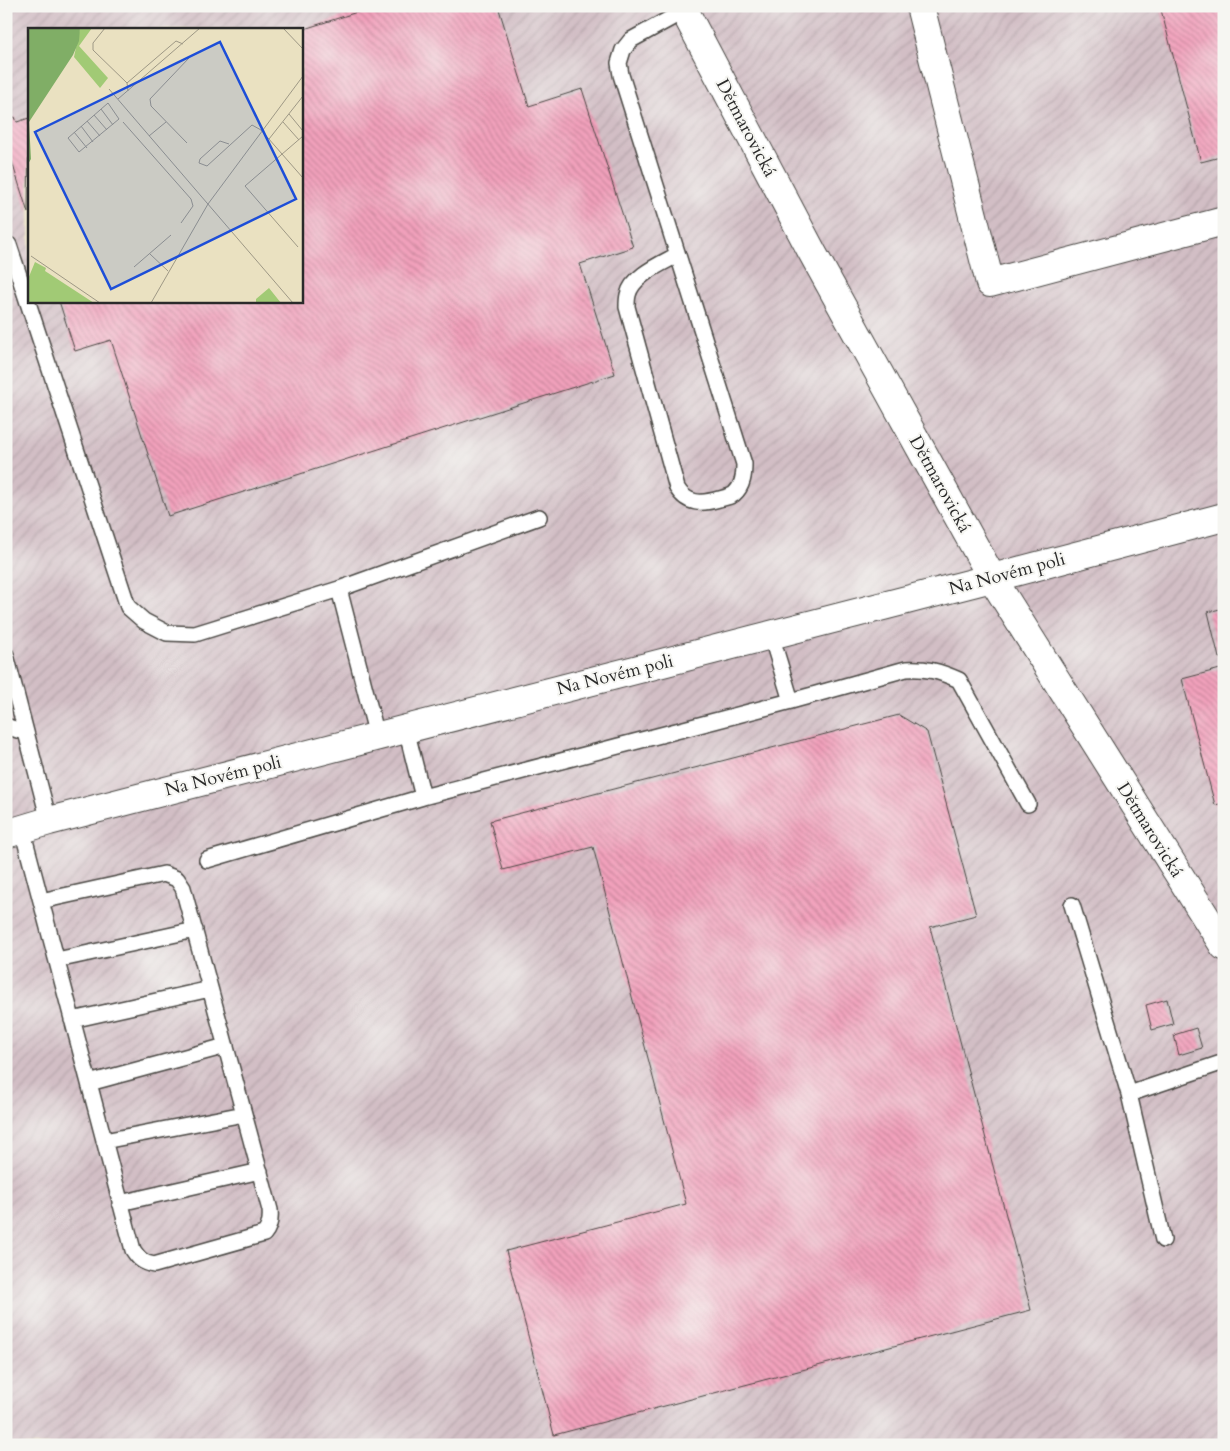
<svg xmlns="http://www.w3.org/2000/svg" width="1230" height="1451" font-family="Cardo,serif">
	<defs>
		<pattern id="industrial-furrows" width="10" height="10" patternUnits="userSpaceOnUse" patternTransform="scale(1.25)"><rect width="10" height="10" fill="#d2bec5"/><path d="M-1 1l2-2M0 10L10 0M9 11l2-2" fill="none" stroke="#b4a3a9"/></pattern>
		<pattern id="building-back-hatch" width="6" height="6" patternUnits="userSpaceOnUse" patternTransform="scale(1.25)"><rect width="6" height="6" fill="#f2a1bc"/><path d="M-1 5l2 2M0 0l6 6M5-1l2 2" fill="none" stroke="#c48399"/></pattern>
	</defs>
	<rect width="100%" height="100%" fill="#f6f6f2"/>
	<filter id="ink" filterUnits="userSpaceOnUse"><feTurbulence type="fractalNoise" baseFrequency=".02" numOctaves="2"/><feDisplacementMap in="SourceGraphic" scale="10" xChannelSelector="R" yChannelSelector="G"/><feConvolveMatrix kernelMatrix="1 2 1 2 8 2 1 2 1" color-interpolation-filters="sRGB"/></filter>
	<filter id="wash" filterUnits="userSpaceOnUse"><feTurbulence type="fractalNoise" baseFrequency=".0096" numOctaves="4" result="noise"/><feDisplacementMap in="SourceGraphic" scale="20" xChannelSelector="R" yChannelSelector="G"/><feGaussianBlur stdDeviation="1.12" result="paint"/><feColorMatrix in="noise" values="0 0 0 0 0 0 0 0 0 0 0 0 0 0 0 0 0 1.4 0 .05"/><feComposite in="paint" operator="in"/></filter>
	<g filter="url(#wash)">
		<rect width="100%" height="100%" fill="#eae1c1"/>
		<path fill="url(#industrial-furrows)" fill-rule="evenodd" d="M6,6H1224V1445H6ZM29,29H301V301H29Z"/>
		<g id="blocks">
			<path fill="url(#building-back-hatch)" d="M376,6H498L529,106L582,89L633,247L580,264L615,374L168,516L111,340L75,351L59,301H301V30Z
				M1160,6H1224V156L1201,162Z
				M15,117L17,122L29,118L28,213L6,143V119Z
				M1224,608V657L1219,658L1208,612Z
				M1224,668V803L1215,805L1182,679Z
				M899,715L927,732L976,915L930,927L1031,1310L554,1435L506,1251L686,1204L593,847L503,870L490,821Z
				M1167,999L1173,1024L1152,1030L1146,1005Z
				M1196,1028L1202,1048L1179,1055L1174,1035Z"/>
		</g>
	</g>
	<g filter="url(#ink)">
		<use href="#blocks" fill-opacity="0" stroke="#484642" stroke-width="1"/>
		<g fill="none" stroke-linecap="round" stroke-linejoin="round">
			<g stroke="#484642" stroke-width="18">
				<path id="service" d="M9,245L128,607L144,621L167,633L195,634L339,589L539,517
					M677,255C661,264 632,276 628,295C627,299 627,303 627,307L677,488C687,505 702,504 719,499C724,498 730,497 734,494C743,486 744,475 744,464L621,75L619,63L623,50L631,40L684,11
					M339,589L377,736
					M771,635L791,701
					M6,655L49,821
					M6,726L26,733
					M406,729L423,797
					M22,829L41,901
					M207,860L423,797L791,701L906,669C927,668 939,671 959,680L1028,804
					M164,874L177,879L183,888L270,1210C271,1219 270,1227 264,1234L154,1265C143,1263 139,1259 133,1250L41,901Z
					M1072,905L1129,1094L1163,1240
					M57,960L195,930
					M72,1020L210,989
					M89,1083L226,1046
					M1129,1094L1224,1062
					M104,1141L244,1114
					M120,1203L260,1171"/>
			</g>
			<g stroke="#484642" stroke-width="30">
				<path id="minor" d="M682,6L812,252L992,578L1224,946
					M920,6L990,283L1224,221
					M6,834L49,821L992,578L1224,517"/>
			</g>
			<use href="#service" stroke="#fff" stroke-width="15"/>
			<use href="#minor" stroke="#fff" stroke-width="28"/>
		</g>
	</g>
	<g text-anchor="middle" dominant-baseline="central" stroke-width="4" stroke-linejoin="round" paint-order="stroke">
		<g font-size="18" fill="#2b2b2b" stroke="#f6f6f2">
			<text transform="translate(746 128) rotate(62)">Dětmarovická</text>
			<text transform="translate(940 484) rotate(61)">Dětmarovická</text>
			<text transform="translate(1007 574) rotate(-15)">Na Novém poli</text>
			<text transform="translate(615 675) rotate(-14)">Na Novém poli</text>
			<text transform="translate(223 776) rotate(-14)">Na Novém poli</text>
			<text transform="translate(1150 830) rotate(58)">Dětmarovická</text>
		</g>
	</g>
	<g transform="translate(28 28)">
		<rect width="275" height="275" fill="#eae1c1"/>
		<path d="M52,0H64L51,18L80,50L72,60L46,29ZM241,260L253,275H228V271Z" fill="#a1ca75"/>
		<path d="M0,0H52L51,13L45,27L1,94L3,131L0,136Z" fill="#80ae66"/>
		<path d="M7,234L18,240L17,243L66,275H0V251Z" fill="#a1ca75"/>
		<path fill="none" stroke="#9e9885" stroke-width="1" d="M77,0L65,15V22L99,55L100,63M255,0L275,21M99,55L148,13L155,16M81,61L265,275M90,71L172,0M80,75L91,91L51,124L40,110ZM73,81L85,97M261,86L275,103M66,87L79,102M59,93L72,108M95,94L163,171L165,178L153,195M255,94L271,112M53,98L65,114M46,104L59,120M121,108L138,94M241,111L275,68M159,115L123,78L122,71L161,30M201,116L192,113L172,131L171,135L179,138L224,97L233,102L275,150M270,219L217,158L275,108M122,226L140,243M3,228L72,275M106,239L143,207M123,275L180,176L275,48"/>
		<path fill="#1d4ed8" fill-opacity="0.15" stroke="#1d4ed8" stroke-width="2.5" d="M192,14L268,171L83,261L7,104Z"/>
		<rect width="275" height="275" fill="none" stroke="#2b2b2b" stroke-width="2.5"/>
	</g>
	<rect width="1230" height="1451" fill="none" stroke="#f6f6f2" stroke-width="25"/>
</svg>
